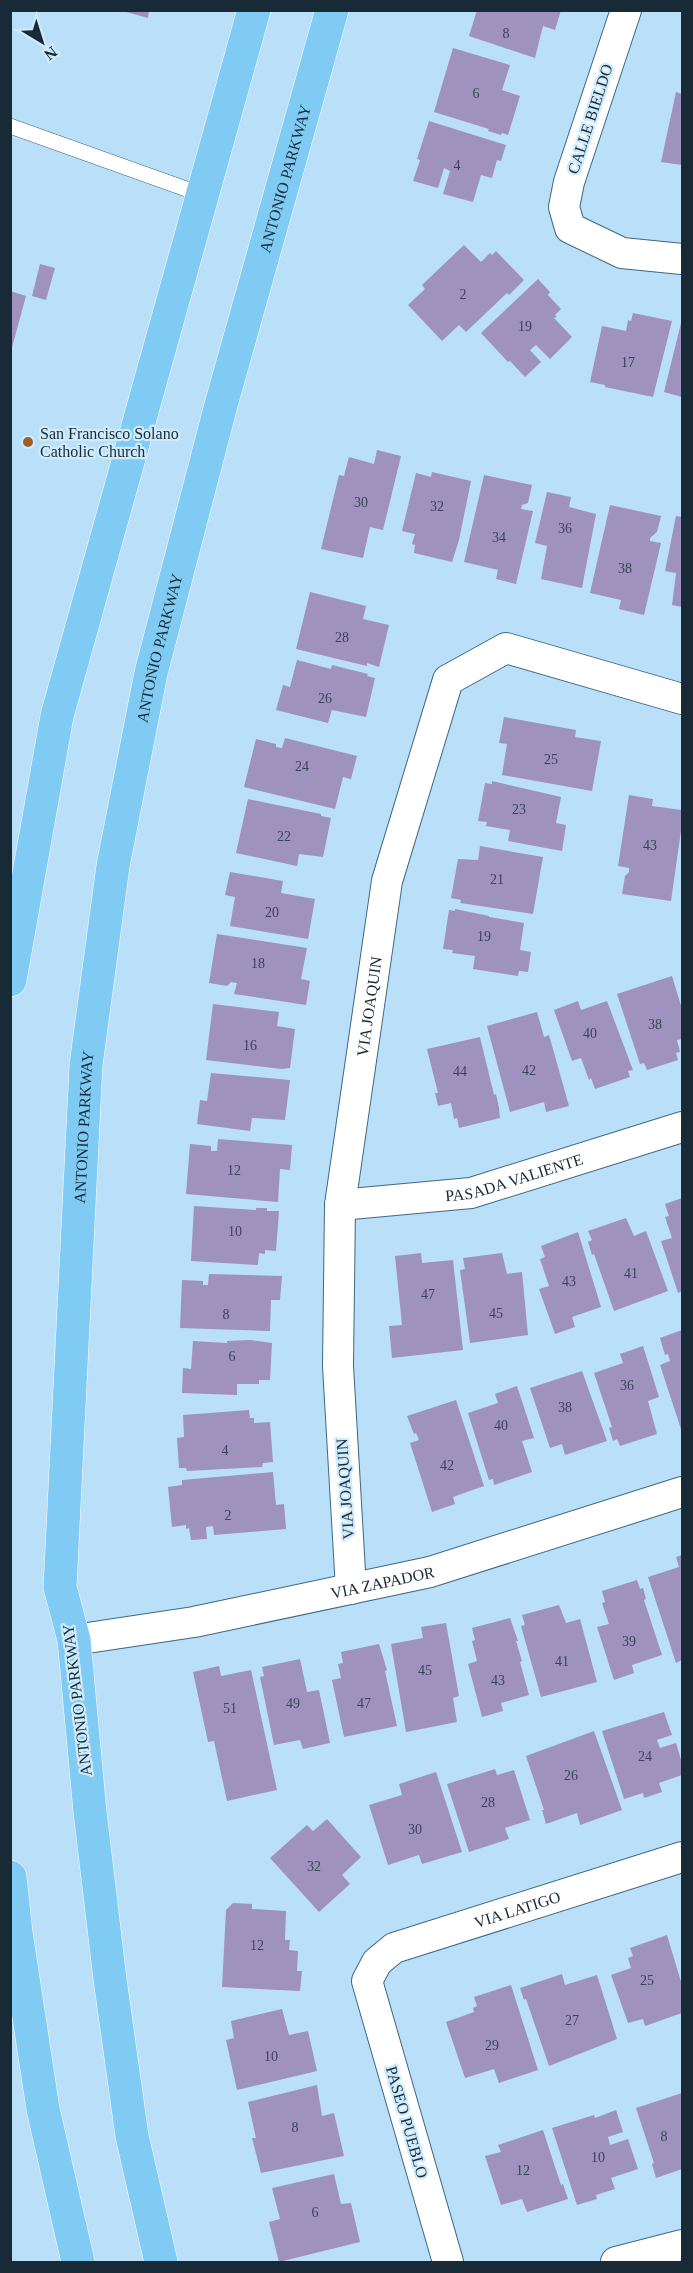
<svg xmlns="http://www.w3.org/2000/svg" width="693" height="2273" font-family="'Times New Roman',serif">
	<rect width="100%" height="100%" fill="#badff9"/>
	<path fill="#9f92be" d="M119,10H149L148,18Z
		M477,10H561L555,30L543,26L535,58L469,36Z
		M453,48L510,65L502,90L520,96L508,135L502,133L501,135L488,131L489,129L434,112Z
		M676,92L682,94V165L661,162Z
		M429,121L506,145L501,161L497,160L492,178L481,175L473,202L443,194L450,171L444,168L438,188L413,181L420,160L417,159Z
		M464,245L481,262L490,253L492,255L496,251L524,280L509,295L507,293L466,332L459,325L442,341L408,305L425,289L422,285Z
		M40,264L55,268L46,300L32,296Z
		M538,279L550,292L548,295L561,309L555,315L557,317L554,318L572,337L550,359L536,345L530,350L541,362L525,377L510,361L508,362L481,333Z
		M10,291L26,296L11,351H10Z
		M633,313L672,321L653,397L605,387V385L590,382L602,326L626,331L628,320L631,321Z
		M682,319V397L664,392Z
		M377,450L401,456L383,530L370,527L363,558L321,549L339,475L344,476L349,457L374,464Z
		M432,472L471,481L459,540L452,562L414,553L415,545L412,544L415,534L402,531L416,473L431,477Z
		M484,475L532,485L528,503L522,505L521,509L533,511L516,584L496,579L498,570L464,562Z
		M547,492L571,497L569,507L596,514L582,588L541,579L547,546L535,543Z
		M610,505L661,516L657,532L650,538V541L661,543L644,615L619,609L621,600L590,593Z
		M676,516L682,517V607L672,605L676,573L665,571Z
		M310,592L366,606L363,619L389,625L379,667L367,663V666L296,649Z
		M297,660L331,669L332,665L368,674L367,676L375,678L366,717L332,710L328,723L276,710L283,685L290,687Z
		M504,717L576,730L575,737L601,741L592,791L502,775L507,744L499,743Z
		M285,738L357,756L351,779L343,777L335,809L244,787L256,739L276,744V747L282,748Z
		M492,781L561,797L556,823L566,825L562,851L508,841L510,830L486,826L487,822L478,821L485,783L492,784Z
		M629,795L653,799L652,806L682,810V824L671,901L622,894L625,876L629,872V868L618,866Z
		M248,799L321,814V816L331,818L323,857L299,854L297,866L236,853Z
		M480,846L543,857L533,914L460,903L461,900L451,898L458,859L478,860Z
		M230,872L283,881L281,893L315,899L308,939L230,926L235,897L225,895Z
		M455,909L489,916V917L524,923L520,950L531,952L528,972L519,971L518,976L473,969L475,956L452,953L453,950L443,949L449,910L455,911Z
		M217,934L307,948L301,979L310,981L306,1005L234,994L237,983L231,982L227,986L209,983Z
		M672,976L682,1009V1039L677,1040L680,1052L676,1053L678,1060L647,1070L644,1063L640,1064L617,994Z
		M578,1001L581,1010L607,1001L633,1070L628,1071L630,1077L595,1089L591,1078L589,1080L581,1058L572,1061L554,1010Z
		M213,1004L279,1012L277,1026L295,1029L290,1068L282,1069L206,1060Z
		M537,1012L544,1037L549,1035L569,1106L546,1112L544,1102L510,1112L487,1026Z
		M480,1037L494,1095L496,1094L499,1108L500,1118L459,1128L457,1118L454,1119L451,1103L438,1106L435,1093H438L427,1049Z
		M211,1073L290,1080L285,1120L252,1118L250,1131L197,1124L200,1100L207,1101Z
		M218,1139L292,1145L290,1170L280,1169L278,1202L186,1194L190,1144L211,1146V1151H217Z
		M682,1198V1291L678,1293L661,1241L672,1238L665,1217L669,1216L665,1204Z
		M194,1206L256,1210V1208H267V1211H279L276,1251L265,1250V1254L259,1253L258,1265L191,1261Z
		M626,1218L634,1236L646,1231L668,1291L614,1311L594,1254L592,1255L588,1242L592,1240L588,1231Z
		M578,1232L601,1307L572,1317L575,1327L555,1334L539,1289L549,1286L540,1259L545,1257L541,1246Z
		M421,1253L422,1263L453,1260L463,1350L392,1358L389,1326L402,1325L395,1256Z
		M502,1253L507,1274L522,1272L528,1335L470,1343L460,1270L465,1269L463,1258Z
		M209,1274L282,1276L280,1300H271L270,1331L180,1328L182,1280L203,1281V1285H208Z
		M682,1330V1432L660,1365L670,1361L668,1354L665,1355L660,1338Z
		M250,1340L272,1343L270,1380H259V1384H237V1395L182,1393L183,1368L191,1369L193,1341L227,1343V1341Z
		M643,1346L659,1397L648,1401L657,1434L620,1446L617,1439L613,1441L609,1428L612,1427L594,1373L623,1363L620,1354Z
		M582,1371L607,1441L565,1455L562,1444L550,1448L530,1388Z
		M517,1386L534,1438L522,1441L532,1472L494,1485L493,1479L489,1480L468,1413L498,1403L495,1394Z
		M456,1400L484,1486L453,1497L455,1504L432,1512L410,1443L419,1440L416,1433L414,1434L407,1416Z
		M249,1410L250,1418H254V1423L270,1422L273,1462L263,1463L262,1467L187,1471L186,1468H179L177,1438L184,1437L183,1415Z
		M273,1472L276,1505L284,1504L286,1529L214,1535L213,1526L206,1527L207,1539L191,1540L189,1528L186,1529V1525L172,1527L168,1487L182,1485V1480Z
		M682,1555V1660L676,1663L648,1577L679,1567L676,1557Z
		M637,1580L640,1589L643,1588L646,1599L644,1600L662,1655L632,1665L634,1673L614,1680L597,1627L609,1624L602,1603L605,1602L602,1591Z
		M559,1605L566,1623L580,1619L597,1682L541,1697L521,1626L525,1625L522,1615Z
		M510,1618L518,1641H516L522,1661L520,1662L529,1695L501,1703L503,1711L482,1717L468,1664L477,1661L472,1641L475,1640L472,1628Z
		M446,1623L459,1696L453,1698L457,1722L406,1732L391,1644L423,1638L421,1627Z
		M379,1644L387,1670L385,1671L397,1726L344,1737L332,1680L341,1678L338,1664L343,1663L341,1652Z
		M300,1659L307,1692L319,1690L330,1743L303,1749L300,1740L274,1745L260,1677L264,1676L262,1667Z
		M219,1666L221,1676L251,1670L277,1790L227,1801L214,1741L208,1742L193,1672Z
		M664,1712L672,1735L657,1740L660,1748L676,1743L682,1763V1775L659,1783L662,1792L644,1798L643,1793L624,1799L602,1731Z
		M594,1731L622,1810L580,1825L577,1813L546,1824L542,1810H544L526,1756Z
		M495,1769L497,1775L514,1770L530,1820L505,1828L509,1839L469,1852L447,1784Z
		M436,1772L462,1852L422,1864L419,1855L388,1865L369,1805L402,1795L399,1784Z
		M327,1819L361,1857L342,1875L350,1884L319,1912L270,1858L307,1825L313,1831Z
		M233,1903L252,1904V1909L286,1911L285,1940H290L289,1950L298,1951L297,1971H302L300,1991L222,1987L226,1910Z
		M667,1935L682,1985V2013L645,2026L643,2019L628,2023L611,1975L631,1968L628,1958L633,1956L630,1948Z
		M562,1974L565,1985L597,1975L617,2039L549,2066L526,1999L524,2000L520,1988Z
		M511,1985L538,2070L499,2083L494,2069L465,2078L446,2022L474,2012L473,2008L477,2006L474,1997Z
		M282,2009L289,2035L308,2031L317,2071L237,2090L226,2040L234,2038L231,2021Z
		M317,2085L322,2116L334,2113L344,2156L261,2173L252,2138H256L248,2102Z
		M682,2093V2169L656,2178L652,2164L654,2163L636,2108Z
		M616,2110L623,2132L608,2137L610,2145L628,2139L638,2169L611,2178L615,2189L596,2195L597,2199L577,2205L552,2128L594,2115L595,2118Z
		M543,2130L561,2185L563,2184L568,2199L527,2212L522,2199L501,2205L485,2156L501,2152L498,2145Z
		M334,2174L341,2204L351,2203L360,2242L279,2262L269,2222L280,2219L272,2188Z"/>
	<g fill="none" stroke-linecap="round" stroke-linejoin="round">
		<g stroke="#3e6884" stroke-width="16">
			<path id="service" d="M10,126L203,195"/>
		</g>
		<g stroke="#3e6884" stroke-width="32">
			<g id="minor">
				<path d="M626,10L569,182L564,207L570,228L622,253L682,259"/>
				<path id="s1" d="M340,1205L471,1193L682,1127"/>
				<path id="s2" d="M351,1589L338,1366L340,1205L387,881L448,680L506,648L682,699"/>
				<path id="s3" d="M74,1640L194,1622L430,1572L682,1492"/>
				<path id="s4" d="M448,2262L367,1981L377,1962L394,1948L682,1857"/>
				<path d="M616,2262L682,2245"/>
			</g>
		</g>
		<g stroke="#fff" stroke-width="34">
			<g id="primary">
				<path d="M10,980L57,716L254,10"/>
				<path d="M10,1877L16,1932L43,2109L78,2262"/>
				<path id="s5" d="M161,2262L132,2136L110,1979L90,1812L74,1640L60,1587L86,1065L113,866L151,673L221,405L332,10"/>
			</g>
		</g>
		<use href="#service" stroke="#fff" stroke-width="15"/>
		<use href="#minor" stroke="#fff" stroke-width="30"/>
		<use href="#primary" stroke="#80cbf4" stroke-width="33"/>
	</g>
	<circle fill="#9d5e26" stroke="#cfebfe" stroke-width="2" cx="28" cy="442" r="6"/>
	<g text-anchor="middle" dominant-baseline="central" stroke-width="4.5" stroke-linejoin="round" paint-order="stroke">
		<g font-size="14" fill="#3a4458">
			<text x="506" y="33">8</text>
			<text x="476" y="93">6</text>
			<text x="457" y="165">4</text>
			<text x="463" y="294">2</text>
			<text x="525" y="326">19</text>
			<text x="628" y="362">17</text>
			<text x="361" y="502">30</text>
			<text x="437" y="506">32</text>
			<text x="565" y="528">36</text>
			<text x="499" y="537">34</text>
			<text x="625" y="568">38</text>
			<text x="342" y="637">28</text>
			<text x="325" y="698">26</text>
			<text x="551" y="759">25</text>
			<text x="302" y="766">24</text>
			<text x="519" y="809">23</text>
			<text x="284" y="836">22</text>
			<text x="650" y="845">43</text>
			<text x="497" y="879">21</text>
			<text x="272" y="912">20</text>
			<text x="484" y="936">19</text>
			<text x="258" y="963">18</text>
			<text x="655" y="1024">38</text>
			<text x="590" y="1033">40</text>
			<text x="250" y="1045">16</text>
			<text x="529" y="1070">42</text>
			<text x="460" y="1071">44</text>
			<text x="234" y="1170">12</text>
			<text x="235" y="1231">10</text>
			<text x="631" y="1273">41</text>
			<text x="569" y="1281">43</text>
			<text x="428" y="1294">47</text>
			<text x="496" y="1313">45</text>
			<text x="226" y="1314">8</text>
			<text x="232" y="1356">6</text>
			<text x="627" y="1385">36</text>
			<text x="565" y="1407">38</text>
			<text x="501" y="1425">40</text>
			<text x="225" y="1450">4</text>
			<text x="447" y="1465">42</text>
			<text x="228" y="1515">2</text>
			<text x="629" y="1641">39</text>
			<text x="562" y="1661">41</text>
			<text x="425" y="1670">45</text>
			<text x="498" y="1680">43</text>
			<text x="293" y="1703">49</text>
			<text x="364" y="1703">47</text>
			<text x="230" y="1708">51</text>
			<text x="645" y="1756">24</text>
			<text x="571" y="1775">26</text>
			<text x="488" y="1802">28</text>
			<text x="415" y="1829">30</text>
			<text x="314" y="1866">32</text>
			<text x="257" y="1945">12</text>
			<text x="647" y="1980">25</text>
			<text x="572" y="2020">27</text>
			<text x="492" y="2045">29</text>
			<text x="271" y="2056">10</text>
			<text x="295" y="2127">8</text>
			<text x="664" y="2136">8</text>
			<text x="598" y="2157">10</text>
			<text x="523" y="2170">12</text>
			<text x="315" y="2212">6</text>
		</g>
		<g font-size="16" fill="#182a36" stroke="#cfebfe">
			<text transform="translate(590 119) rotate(-72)">CALLE BIELDO</text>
			<text stroke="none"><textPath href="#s5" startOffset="2116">ANTONIO PARKWAY</textPath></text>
			<text stroke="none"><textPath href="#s5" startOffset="1630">ANTONIO PARKWAY</textPath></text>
			<text stroke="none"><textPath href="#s2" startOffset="585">VIA JOAQUIN</textPath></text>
			<text stroke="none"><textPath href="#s5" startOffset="1144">ANTONIO PARKWAY</textPath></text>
			<text stroke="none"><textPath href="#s1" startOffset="177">PASADA VALIENTE</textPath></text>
			<text transform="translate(345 1489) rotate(-94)">VIA JOAQUIN</text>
			<text stroke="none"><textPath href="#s3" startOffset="314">VIA ZAPADOR</textPath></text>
			<text transform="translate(77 1700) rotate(-97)">ANTONIO PARKWAY</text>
			<text stroke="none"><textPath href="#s4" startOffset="465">VIA LATIGO</textPath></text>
			<text transform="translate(407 2122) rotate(74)">PASEO PUEBLO</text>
		</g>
		<g font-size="16" fill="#182a36" stroke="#cfebfe" text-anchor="start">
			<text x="40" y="433">San Francisco Solano<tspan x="40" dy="18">Catholic Church</tspan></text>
		</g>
	</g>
	<rect width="693" height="2273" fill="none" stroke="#182a36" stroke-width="24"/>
	<g transform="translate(42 42) rotate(142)" stroke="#cfebfe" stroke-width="4.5" paint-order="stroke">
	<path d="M0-4.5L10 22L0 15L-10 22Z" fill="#182a36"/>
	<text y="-9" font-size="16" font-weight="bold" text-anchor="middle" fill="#182a36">N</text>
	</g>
</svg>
